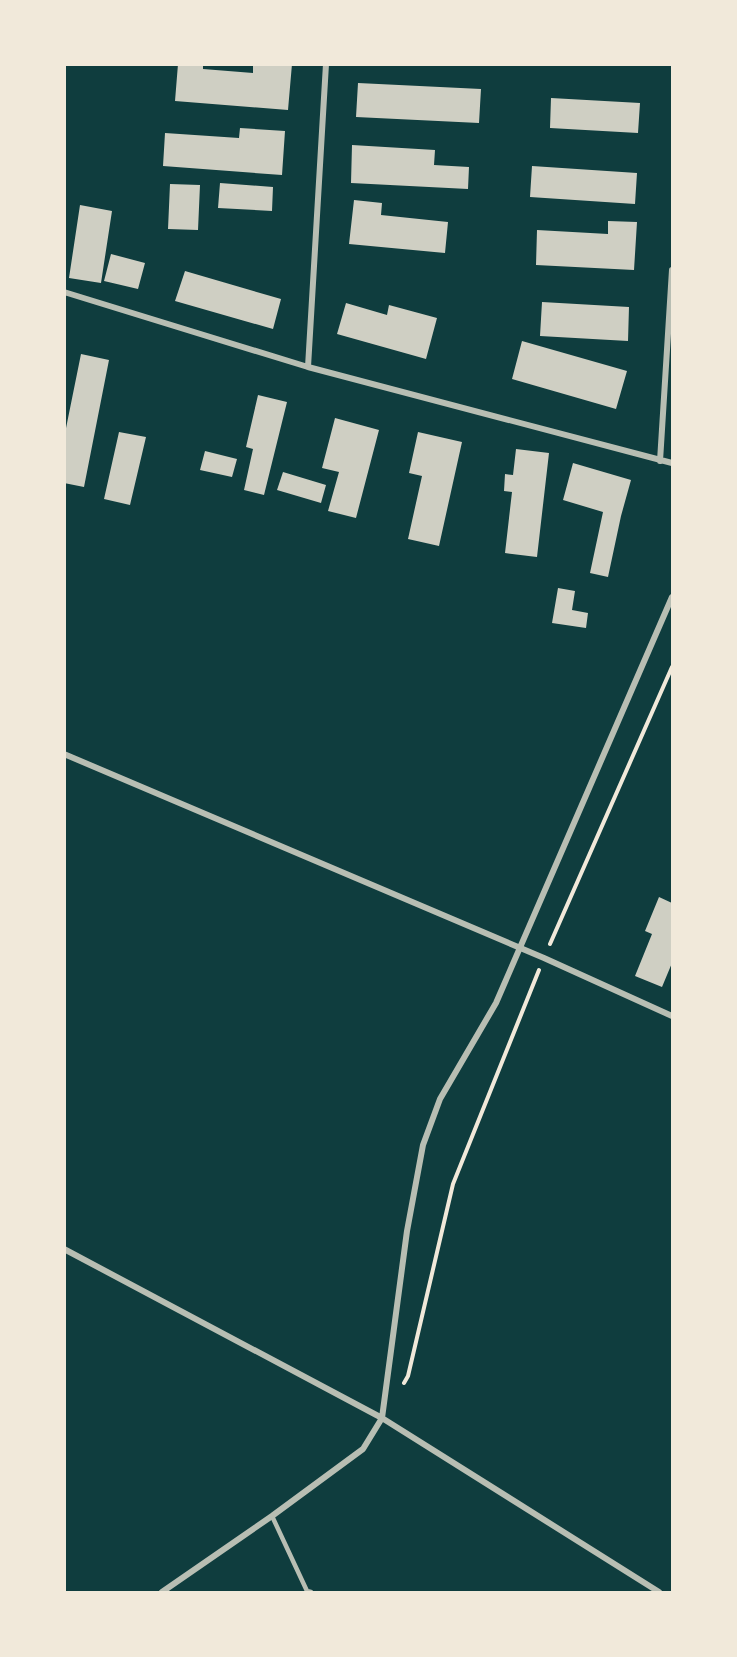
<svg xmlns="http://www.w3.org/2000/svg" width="737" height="1657" font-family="'Playfair Display',serif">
	<rect width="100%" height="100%" fill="#0f3d3e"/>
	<path fill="#cfcfc3" d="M178,64H203V69L253,73V64H292L288,110L175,101Z
		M358,83L481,89L479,123L356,117Z
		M551,98L640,103L638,133L550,128Z
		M240,128L285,131L282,175L163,166L165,133L239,138Z
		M352,145L435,150L434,165L469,167L468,189L351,183Z
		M532,166L637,173L635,204L530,197Z
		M220,183L273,187L272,211L218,208Z
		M170,184L200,185L198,230L168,229Z
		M354,200L382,203L381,215L448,222L445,253L349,244Z
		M80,205L112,211L101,283L69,278Z
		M608,221L637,222L634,270L536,265L537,230L608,234Z
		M111,254L145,263L138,289L104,281Z
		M185,271L281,299L273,329L175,301Z
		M542,302L629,307L628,341L540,336Z
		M346,303L387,315L389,305L437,318L426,359L337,334Z
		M522,341L627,371L616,409L512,379Z
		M81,354L109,360L84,487L64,483V438Z
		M258,395L287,402L264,495L244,490L253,449L246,447Z
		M335,418L379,430L356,518L328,511L339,472L322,468Z
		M119,432L146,437L130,505L104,499Z
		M418,432L462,442L439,546L408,539L422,476L409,473Z
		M516,449L549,453L537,557L505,553L512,492L504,491L505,474L513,475Z
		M205,451L237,459L232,477L200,470Z
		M573,463L631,480L621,516L608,577L590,573L603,512L563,500Z
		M283,472L326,485L321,503L277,490Z
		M558,588L575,591L572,610L588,613L586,628L552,623Z
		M659,897L672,903V963L662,987L635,976L652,934L645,931Z"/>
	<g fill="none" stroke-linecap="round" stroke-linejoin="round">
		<path stroke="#f1e9da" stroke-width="4" d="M550,944L672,667
			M404,1383L408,1376L453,1184L539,970"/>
		<path stroke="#b8beb3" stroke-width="4.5" d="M272,1516L307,1591L311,1592"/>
		<path stroke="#b8beb3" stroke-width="6" d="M64,292L308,367L672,463
			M308,367L326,64
			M660,461L672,270
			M64,754L544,958L672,1016
			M64,1249L382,1418L659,1592
			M162,1592L272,1516L363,1449L382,1418L407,1231L423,1145L440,1099L496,1003L672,597"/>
	</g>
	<rect width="737" height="1657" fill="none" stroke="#f1e9da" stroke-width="132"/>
</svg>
